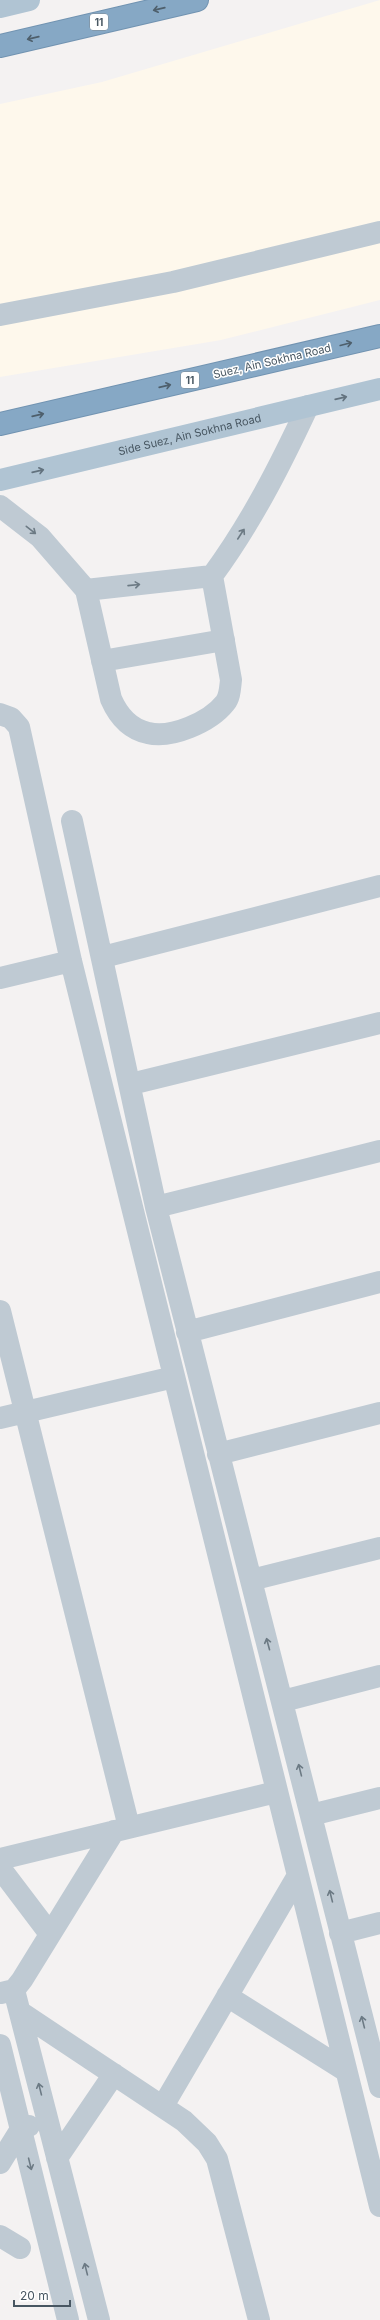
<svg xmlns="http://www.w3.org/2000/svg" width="380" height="2320" font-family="Inter,sans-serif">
	<rect width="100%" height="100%" fill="#f4f2f2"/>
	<path fill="#fef8ec" d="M380,0V300L221,340L0,377V104L102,82Z"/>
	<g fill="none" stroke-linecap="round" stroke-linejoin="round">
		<g stroke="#7193b1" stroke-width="24">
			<path id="highway" d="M0,46L197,0
				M0,424L380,336"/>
		</g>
		<path stroke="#bfcad3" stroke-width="22" d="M0,315L173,282L380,232
			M0,506L40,537L86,590L212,576C251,523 280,466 308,406
			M86,590L111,699C118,715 129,729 148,733C171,739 210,722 225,703C230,697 230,688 231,680L212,576
			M102,661L224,640
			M0,714L11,718L19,727L71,961L380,2206
			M72,821L156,1207L380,2087
			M103,957L380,886
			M0,978L71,961
			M131,1084L380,1023
			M156,1207L380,1151
			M0,1311L129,1827
			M187,1332L380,1282
			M0,1418L174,1377
			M218,1454L380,1413
			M251,1580L380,1548
			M283,1701L380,1676
			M311,1815L380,1798
			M0,1859L276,1792
			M0,1868L50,1934
			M340,1933L380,1923
			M14,1990L99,2320
			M1,1993L14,1990L22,1980L114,1831
			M227,1996L346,2071
			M20,2012L184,2121L207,2143L217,2159L259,2320
			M0,2045L68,2320
			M163,2106L297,1877
			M57,2158L114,2074
			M0,2163L21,2129L29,2126
			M0,2236L20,2248"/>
		<g stroke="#b0c4d3" stroke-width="22">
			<path d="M0,7L29,0"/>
			<path id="s1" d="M0,480L380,389"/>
		</g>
		<use href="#highway" stroke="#86a8c5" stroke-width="22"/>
	</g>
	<defs><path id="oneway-shaft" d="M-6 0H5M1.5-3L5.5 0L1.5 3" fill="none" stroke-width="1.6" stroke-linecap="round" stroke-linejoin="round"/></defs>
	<g stroke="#4e5f6c">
		<use href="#oneway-shaft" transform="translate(159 9) rotate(167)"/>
		<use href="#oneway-shaft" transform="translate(33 38) rotate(167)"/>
		<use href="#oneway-shaft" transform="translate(346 344) rotate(-14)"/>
		<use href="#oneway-shaft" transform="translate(165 386) rotate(-13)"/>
		<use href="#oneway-shaft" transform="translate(38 415) rotate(-13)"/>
	</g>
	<g stroke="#62727e">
		<use href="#oneway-shaft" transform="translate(341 398) rotate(-13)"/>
		<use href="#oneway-shaft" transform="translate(38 471) rotate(-13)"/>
	</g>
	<g stroke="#6c7a84">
		<use href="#oneway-shaft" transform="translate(31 530) rotate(38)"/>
		<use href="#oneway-shaft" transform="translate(241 534) rotate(-57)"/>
		<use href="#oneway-shaft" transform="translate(134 585) rotate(-6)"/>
		<use href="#oneway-shaft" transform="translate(268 1644) rotate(-105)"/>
		<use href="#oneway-shaft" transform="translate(300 1770) rotate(-104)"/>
		<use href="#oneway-shaft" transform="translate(331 1896) rotate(-104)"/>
		<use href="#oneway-shaft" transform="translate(363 2022) rotate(-104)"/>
		<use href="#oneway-shaft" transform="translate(40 2089) rotate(-104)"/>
		<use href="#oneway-shaft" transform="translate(30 2164) rotate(76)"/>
		<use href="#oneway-shaft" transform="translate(86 2269) rotate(-104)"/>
	</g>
	<g text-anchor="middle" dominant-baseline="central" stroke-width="3" stroke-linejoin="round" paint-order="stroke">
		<g fill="#fff" stroke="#7f8991" stroke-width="1">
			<rect x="90" y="14" width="18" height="16" rx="3"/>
			<rect x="181" y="372" width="18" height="16" rx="3"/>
		</g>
		<g font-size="10" font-weight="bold" fill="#485762">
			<text x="99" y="22">11</text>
			<text x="190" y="380">11</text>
		</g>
		<g font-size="11" fill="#485762" stroke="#fff">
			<text transform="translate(272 361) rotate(-13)">Suez, Ain Sokhna Road</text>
			<text stroke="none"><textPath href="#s1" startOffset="195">Side Suez, Ain Sokhna Road</textPath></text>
		</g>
	</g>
	<path d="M14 2300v6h56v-6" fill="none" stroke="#485762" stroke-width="2"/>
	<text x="20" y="2300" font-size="12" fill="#485762" stroke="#ffffff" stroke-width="3" paint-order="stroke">20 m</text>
</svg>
